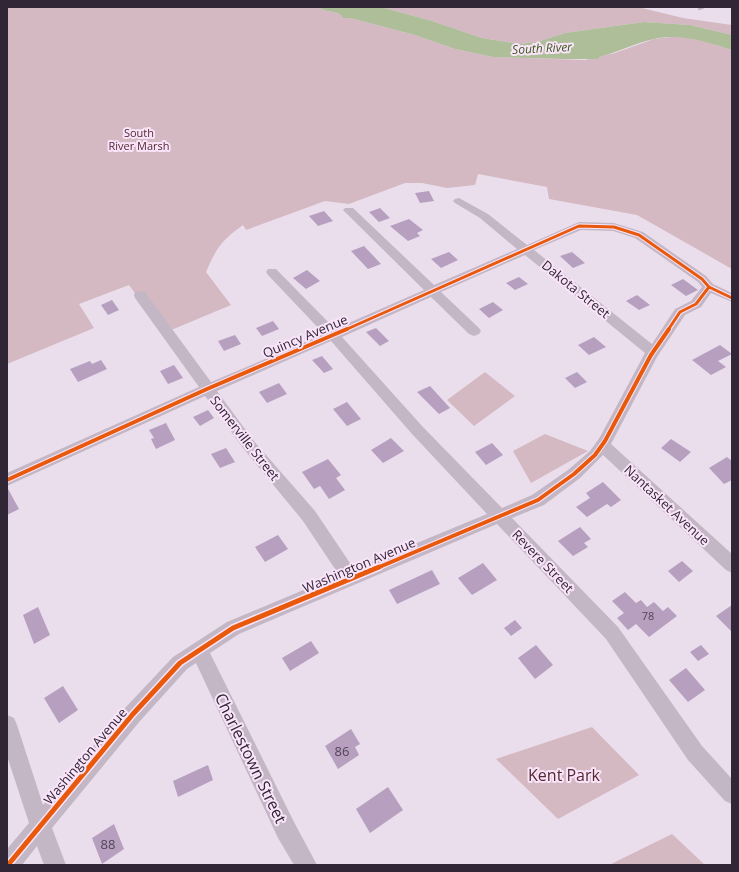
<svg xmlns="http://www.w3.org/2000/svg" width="739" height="872" font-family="'Open Sans',sans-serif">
	<rect width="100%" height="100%" fill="#ebdeec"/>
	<path fill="#d4b8c2" d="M7,7H319C326,14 338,9 343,18H350L415,35L455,49L493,57L585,60L615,53L654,39L679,36L707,42L732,50V269L637,215L549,199L547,187L478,174L475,185L447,188L422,183H405L349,204L325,201L246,230L243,225C221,241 217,247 206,272L231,305L164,333L129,285L79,304L94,328L7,364Z
		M381,7H638L683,18L732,25V35L690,25L644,22L565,33L537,42L520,44L482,38L432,21Z
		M485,372L515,396L474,426L447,400Z
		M545,434L588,451L531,483L513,451Z
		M592,727L639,775L558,819L496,759Z
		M672,834L705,865H609Z"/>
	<path fill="#adbe99" d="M319,7H381L432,21L482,38L520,44L537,42L565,33L644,22L690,25L732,35V50C707,42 681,33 654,39C635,43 618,52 599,57L598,59H564L493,57L455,49L415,35L350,18H343C338,9 326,14 319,7Z"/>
	<path fill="#b79fc0" d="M429,191L434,201L420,203L415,193Z
		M380,208L390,218L379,222L369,212Z
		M324,211L333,221L318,226L309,216Z
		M409,219L423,230L417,233L420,236L408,241L390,226Z
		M364,246L381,264L368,269L351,251Z
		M449,252L458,260L441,268L431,259Z
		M572,252L585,263L573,268L560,256Z
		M307,270L320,281L306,289L293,278Z
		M519,277L528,284L515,290L506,283Z
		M683,279L698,290L686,296L671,285Z
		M637,295L650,305L639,310L626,301Z
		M112,300L119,310L108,315L101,305Z
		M493,302L503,310L489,318L479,309Z
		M273,321L279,329L262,336L256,328Z
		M376,328L389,341L380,346L366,332Z
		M235,335L241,344L224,351L218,341Z
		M594,337L606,347L589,355L578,345Z
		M720,345L732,354L718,361L726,367L711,375L692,360Z
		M322,356L333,369L324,373L312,360Z
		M101,360L107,369L78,382L70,369L90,361L92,364Z
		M174,365L183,378L168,384L160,371Z
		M577,372L587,382L575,388L565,378Z
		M279,383L287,394L267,403L259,392Z
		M430,386L450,408L439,414L417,392Z
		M347,402L361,419L347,426L333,409Z
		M208,410L214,418L200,426L193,417Z
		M166,423L175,440L156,449L151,439L154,438L149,430Z
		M391,438L404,451L383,463L371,450Z
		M671,439L691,452L680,462L661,448Z
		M492,443L503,455L486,465L475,452Z
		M226,448L235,462L220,468L211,454Z
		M727,457L732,461V480L724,484L709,468Z
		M328,459L341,475L336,478L345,490L329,499L320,486L314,489L302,472Z
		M603,482L621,500L611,507L607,504L587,517L576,507L590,498L586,493Z
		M7,487L19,509L7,515Z
		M580,527L591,539L584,543L588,547L573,556L558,541Z
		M278,535L288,549L265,562L255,547Z
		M682,561L693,571L679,582L668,571Z
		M483,563L497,580L472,595L458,578Z
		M432,570L440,584L397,604L389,590Z
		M625,592L636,603L641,600L647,607L654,602L663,611L668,607L677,616L649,637L636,624L628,630L617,618L624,613L612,601Z
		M732,605V632L716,616Z
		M38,607L50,635L34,644L23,615Z
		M515,620L522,628L511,636L504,628Z
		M311,641L319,653L290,671L282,658Z
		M536,645L553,665L535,679L518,658Z
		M701,645L709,654L698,661L690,652Z
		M686,668L705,690L688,702L669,680Z
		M63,686L78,710L59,723L44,698Z
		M351,729L360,744L355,747L359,755L338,769L325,746Z
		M208,765L213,780L178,797L173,781Z
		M388,787L403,810L370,833L356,809Z
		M114,824L124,849L102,864L92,838Z"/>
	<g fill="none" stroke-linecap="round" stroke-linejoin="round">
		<path fill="#c4b7c5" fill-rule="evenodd" d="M698,7H707L701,10H698Z
			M459,198L488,214L527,245L579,222L614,223L643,232L706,276L713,284L732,293V302L711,293L701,307L685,315L657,357L611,444L732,554V573L726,570L603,455L580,478L544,505L512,518L618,627L702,746L732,779V804L725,801L688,760L606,639L497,524L239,634L210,653L294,822L317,865H294L278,838L196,663L187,669L140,721L52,828L66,865H44L37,846L22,865H7V849L29,823L7,756V715L14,718L17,725L43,805L126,707L173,657L227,622L339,575L303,521L243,448L205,396L7,486V473L199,387L135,298L134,295L135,292L140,291L145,292L211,382L324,334L268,275L266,272L268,269H276L335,329L424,290L345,212L343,210L345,208H353L434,285L517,249L480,218L455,203L453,201L455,199ZM581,230L613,231L635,238L698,282L702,287L691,301L675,309L652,344L534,250ZM525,255L645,353L600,437L590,451L568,470L532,495L502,508L422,426L342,337L431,297L469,334L474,336L479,334L481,331L479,328L441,292ZM331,341L412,434L487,514L354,569L315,511L253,440L217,391Z"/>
		<g stroke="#fae4fa" stroke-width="5">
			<path id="cycleway-far2" d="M345,330L579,226L614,227L639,235L702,279L709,287L732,298
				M668,330L680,312L696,304L709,287"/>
		</g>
		<g stroke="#fae4fa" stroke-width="6">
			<path id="cycleway-far1" d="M7,480L207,389L347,329
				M377,568L538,500L574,474L595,455L605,441L651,355L669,329"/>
		</g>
		<g stroke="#fae4fa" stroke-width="8">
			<path id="cycleway" d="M8,865L133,714L180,663L233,628L379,567"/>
		</g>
		<use href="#cycleway-far2" stroke="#e8590c" stroke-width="3"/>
		<use href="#cycleway-far1" stroke="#e8590c" stroke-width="4"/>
		<use href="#cycleway" stroke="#e8590c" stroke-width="5"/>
	</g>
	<g text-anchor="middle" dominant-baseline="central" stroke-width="4" stroke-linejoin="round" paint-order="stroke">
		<g font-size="11" fill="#542930" stroke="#fae4fa">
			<text x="139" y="132">South<tspan x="139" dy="13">River Marsh</tspan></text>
		</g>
		<g font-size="11" fill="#524458">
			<text x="648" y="615">78</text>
		</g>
		<g font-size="12" font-style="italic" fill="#37581a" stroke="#fae4fa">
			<text transform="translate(542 48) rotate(-3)">South River</text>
		</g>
		<g font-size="13" fill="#312635" stroke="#fae4fa">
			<text transform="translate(576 289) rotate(39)">Dakota Street</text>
			<text transform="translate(305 336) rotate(-23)">Quincy Avenue</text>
			<text transform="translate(245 438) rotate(52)">Somerville Street</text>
			<text transform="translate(667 505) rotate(43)">Nantasket Avenue</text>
			<text transform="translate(543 561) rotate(46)">Revere Street</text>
			<text transform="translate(359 565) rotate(-23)">Washington Avenue</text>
			<text transform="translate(85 756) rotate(-50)">Washington Avenue</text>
		</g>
		<g font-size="13" fill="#524458">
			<text x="342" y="751">86</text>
			<text x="108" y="844">88</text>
		</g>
		<g font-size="16" fill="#312635" stroke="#fae4fa">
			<text transform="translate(251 758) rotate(64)">Charlestown Street</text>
		</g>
		<g font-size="16" fill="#542930" stroke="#fae4fa">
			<text x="564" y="775">Kent Park</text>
		</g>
	</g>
	<rect width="739" height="872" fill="none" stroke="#312635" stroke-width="16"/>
</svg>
